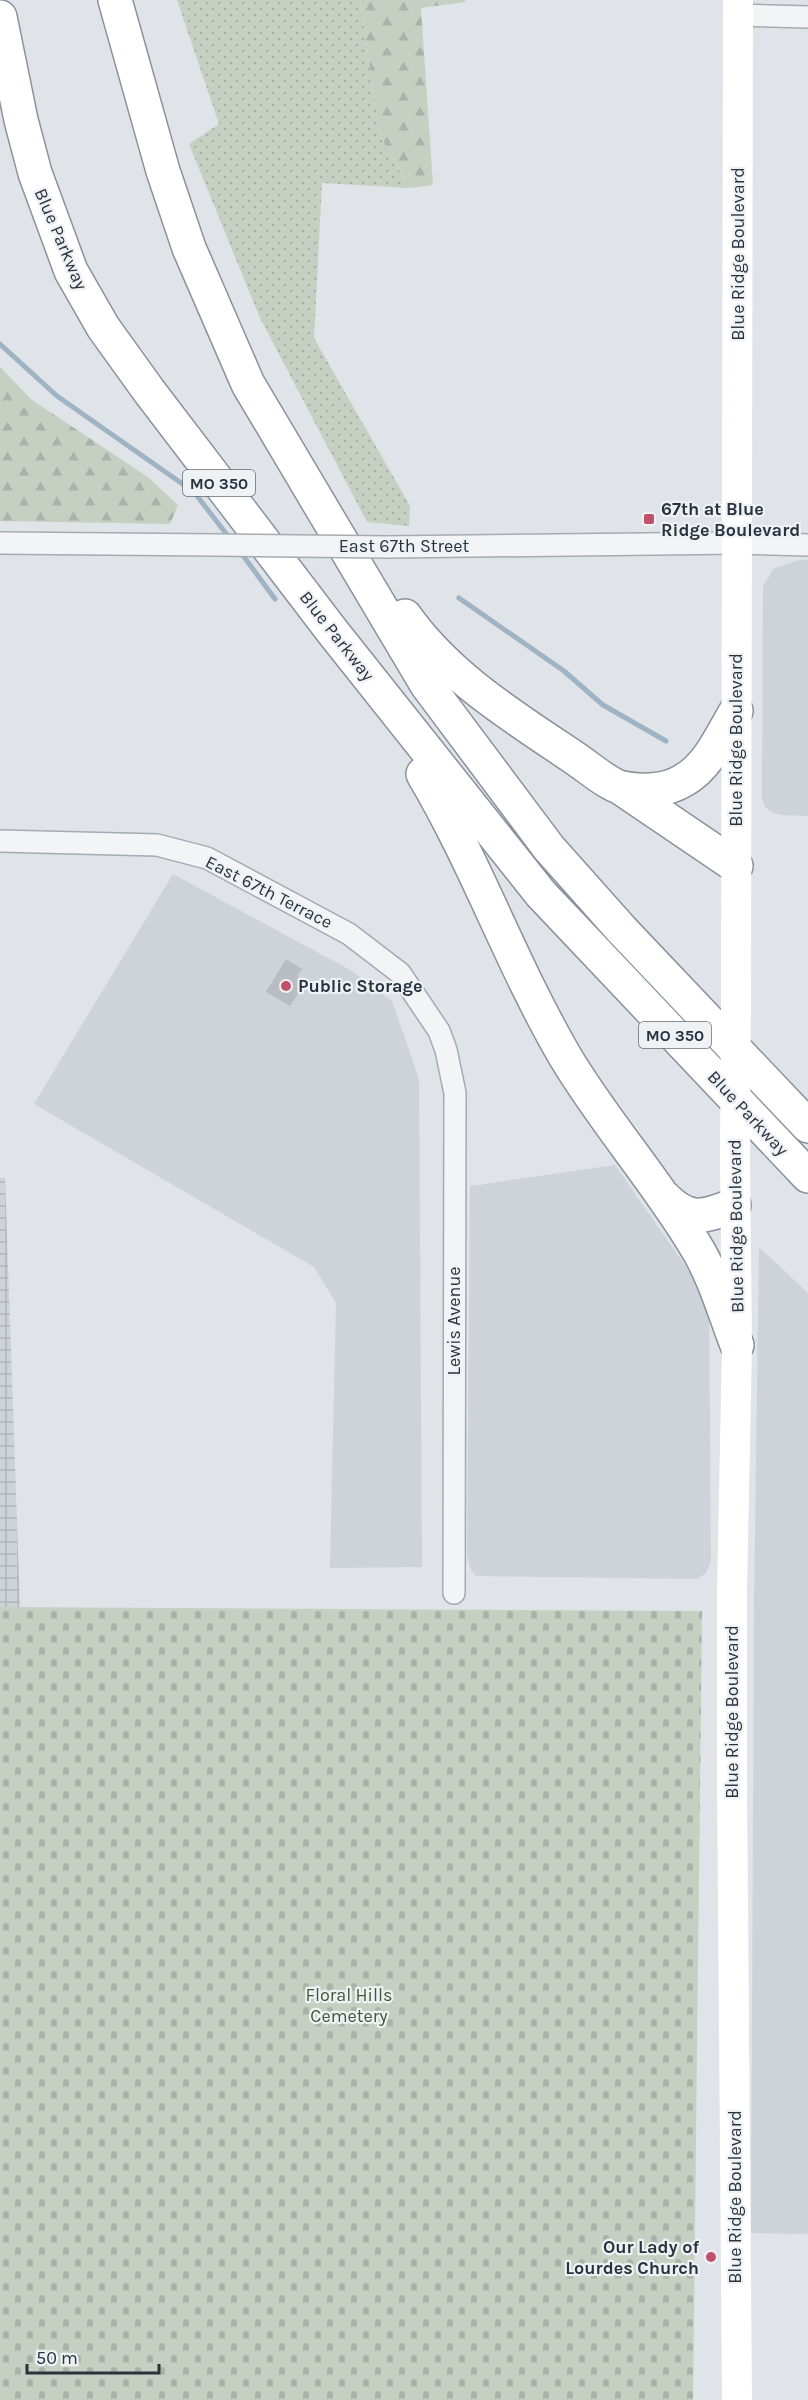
<svg xmlns="http://www.w3.org/2000/svg" width="808" height="2400" font-family="Karla,sans-serif">
	<defs>
		<pattern id="industrial-grid" width="8" height="8" patternUnits="userSpaceOnUse" patternTransform="scale(1.5)"><rect width="8" height="8" fill="#ced3d9"/><path d="M0 4h8M4 0v8" fill="none" stroke="#b1b6bb"/></pattern>
		<pattern id="grass-dots" width="8" height="8" patternUnits="userSpaceOnUse" patternTransform="scale(1.5)"><rect width="8" height="8" fill="#c6d0c2"/><path d="M2 2h.1M6 6h.1" fill="none" stroke="#aab3a8" stroke-width="1.8" stroke-linecap="round"/></pattern>
		<pattern id="forest-firs" width="22" height="20" patternUnits="userSpaceOnUse" patternTransform="scale(1.5)"><rect width="22" height="20" fill="#c6d0c2"/><path d="M5 1l3.5 6h-7zM16 11l3.5 6h-7z" fill="#aab3a8"/></pattern>
		<pattern id="cemetery-stones" width="16" height="16" patternUnits="userSpaceOnUse" patternTransform="scale(1.5)"><rect width="16" height="16" fill="#c6d0c2"/><path d="M2 7V4a2 2 0 0 1 4 0v3zM10 15v-3a2 2 0 0 1 4 0v3z" fill="#aab3a8"/></pattern>
	</defs>
	<rect width="100%" height="100%" fill="#e0e3e7"/>
	<path fill="#ced3d9" d="M799,560H808V816L781,815L773,813L765,807L762,799L763,586L773,569Z
		M173,874L352,971L392,1001L419,1079L422,1567L330,1568L336,1303L314,1267L34,1104Z
		M615,1165L709,1300L711,1561L706,1573L697,1579L476,1576L470,1568L467,1555L470,1186Z
		M759,1247L808,1293V2234L751,2233L754,1608Z"/>
	<path fill="url(#industrial-grid)" d="M0,1178H5L20,1608L0,1607Z"/>
	<path fill="url(#grass-dots)" d="M177,0H360L380,135L409,188L322,183L314,338L410,506L409,526L367,522L260,318L189,144L219,124Z"/>
	<path fill="url(#forest-firs)" d="M360,0H465V2L421,8L433,185L409,188L380,135Z
		M0,367L32,400L148,477L178,505L170,524L0,521Z"/>
	<path fill="url(#cemetery-stones)" d="M0,1607L702,1611L693,2400H0Z"/>
	<g fill="none" stroke-linecap="round" stroke-linejoin="round">
		<path stroke="#9eb3c4" stroke-width="5" d="M0,344L57,396L194,492L231,540
			M239,550L275,599
			M459,598L564,671L603,705L666,741"/>
	</g>
	<path fill="#b8bdc4" d="M286,959L302,969L297,976L306,981L290,1006L266,992Z"/>
	<g fill="none" stroke-linecap="round" stroke-linejoin="round">
		<g stroke="#a6aab1" stroke-width="24">
			<path id="street" d="M738,15L808,17
				M0,543L216,545
				M388,547L737,543L808,545
				M0,841L157,845L207,858L349,934L400,973L439,1031L446,1050L455,1093L454,1593"/>
		</g>
		<g stroke="#89929d" stroke-width="36">
			<path id="highway" d="M115,0L163,171L189,248L248,384L427,685L549,848L622,930L808,1126
				M0,17L21,120L35,173L71,271L103,327L149,391L332,631L541,894L808,1176
				M405,616C449,678 514,717 576,759C588,767 609,785 622,788C642,792 667,791 684,780C709,766 722,734 736,711
				M423,774C477,865 512,966 566,1058C605,1123 656,1180 695,1245C714,1275 724,1312 737,1345
				M621,788L736,866
				M664,1197C689,1223 705,1217 734,1205"/>
		</g>
		<use href="#street" stroke="#f2f4f6" stroke-width="21"/>
		<path stroke="#fff" stroke-width="30" d="M736,1003L738,0
			M735,1158L737,1345L732,1593V1780L737,2400"/>
		<use href="#highway" stroke="#fff" stroke-width="33"/>
		<g stroke="#a6aab1" stroke-width="24" stroke-linecap="butt">
			<path id="street-bridge" d="M216,545L388,547"/>
		</g>
		<use href="#street-bridge" stroke="#f2f4f6" stroke-width="21"/>
		<path stroke="#fff" stroke-width="30" d="M735,1158L736,1003"/>
	</g>
	<g fill="#c15069" stroke="#eff2f5" stroke-width="2">
		<rect x="643" y="513" width="12" height="12" rx="3"/>
		<circle cx="286" cy="986" r="6"/>
		<circle cx="711" cy="2257" r="6"/>
	</g>
	<g text-anchor="middle" dominant-baseline="central" stroke-width="4.5" stroke-linejoin="round" paint-order="stroke">
		<g fill="#eff2f5" stroke="#656c74" stroke-width="1.5">
			<rect x="183" y="470" width="72" height="26" rx="4.5"/>
			<rect x="639" y="1022" width="72" height="26" rx="4.5"/>
		</g>
		<g font-size="16" font-weight="bold" fill="#2a323d">
			<text x="219" y="483">MO 350</text>
			<text x="675" y="1035">MO 350</text>
		</g>
		<g font-size="18" fill="#2a323d" stroke="#eff2f5">
			<text transform="translate(61 239) rotate(67)">Blue Parkway</text>
			<text transform="translate(738 254) rotate(-90)">Blue Ridge Boulevard</text>
			<text x="404" y="546">East 67th Street</text>
			<text transform="translate(337 636) rotate(52)">Blue Parkway</text>
			<text transform="translate(736 740) rotate(-90)">Blue Ridge Boulevard</text>
			<text transform="translate(269 892) rotate(27)">East 67th Terrace</text>
			<text transform="translate(748 1113) rotate(47)">Blue Parkway</text>
			<text transform="translate(736 1226) rotate(-91)">Blue Ridge Boulevard</text>
			<text transform="translate(454 1321) rotate(-90)">Lewis Avenue</text>
			<text transform="translate(732 1712) rotate(-90)">Blue Ridge Boulevard</text>
			<text transform="translate(735 2197) rotate(-90)">Blue Ridge Boulevard</text>
		</g>
		<g font-size="18" font-weight="bold" fill="#2a323d" stroke="#eff2f5" text-anchor="start">
			<text x="661" y="509">67th at Blue<tspan x="661" dy="21">Ridge Boulevard</tspan></text>
			<text x="298" y="986">Public Storage</text>
			<text x="699" y="2247" text-anchor="end">Our Lady of<tspan x="699" dy="21">Lourdes Church</tspan></text>
		</g>
		<g font-size="18" fill="#415739" stroke="#eff2f5">
			<text x="349" y="1995">Floral Hills<tspan x="349" dy="21">Cemetery</tspan></text>
		</g>
	</g>
	<path d="M27 2364v9h132v-9" fill="none" stroke="#2a323d" stroke-width="3"/>
	<text x="36" y="2364" font-size="18" fill="#2a323d" stroke="#eff2f5" stroke-width="4.5" paint-order="stroke">50 m</text>
</svg>
